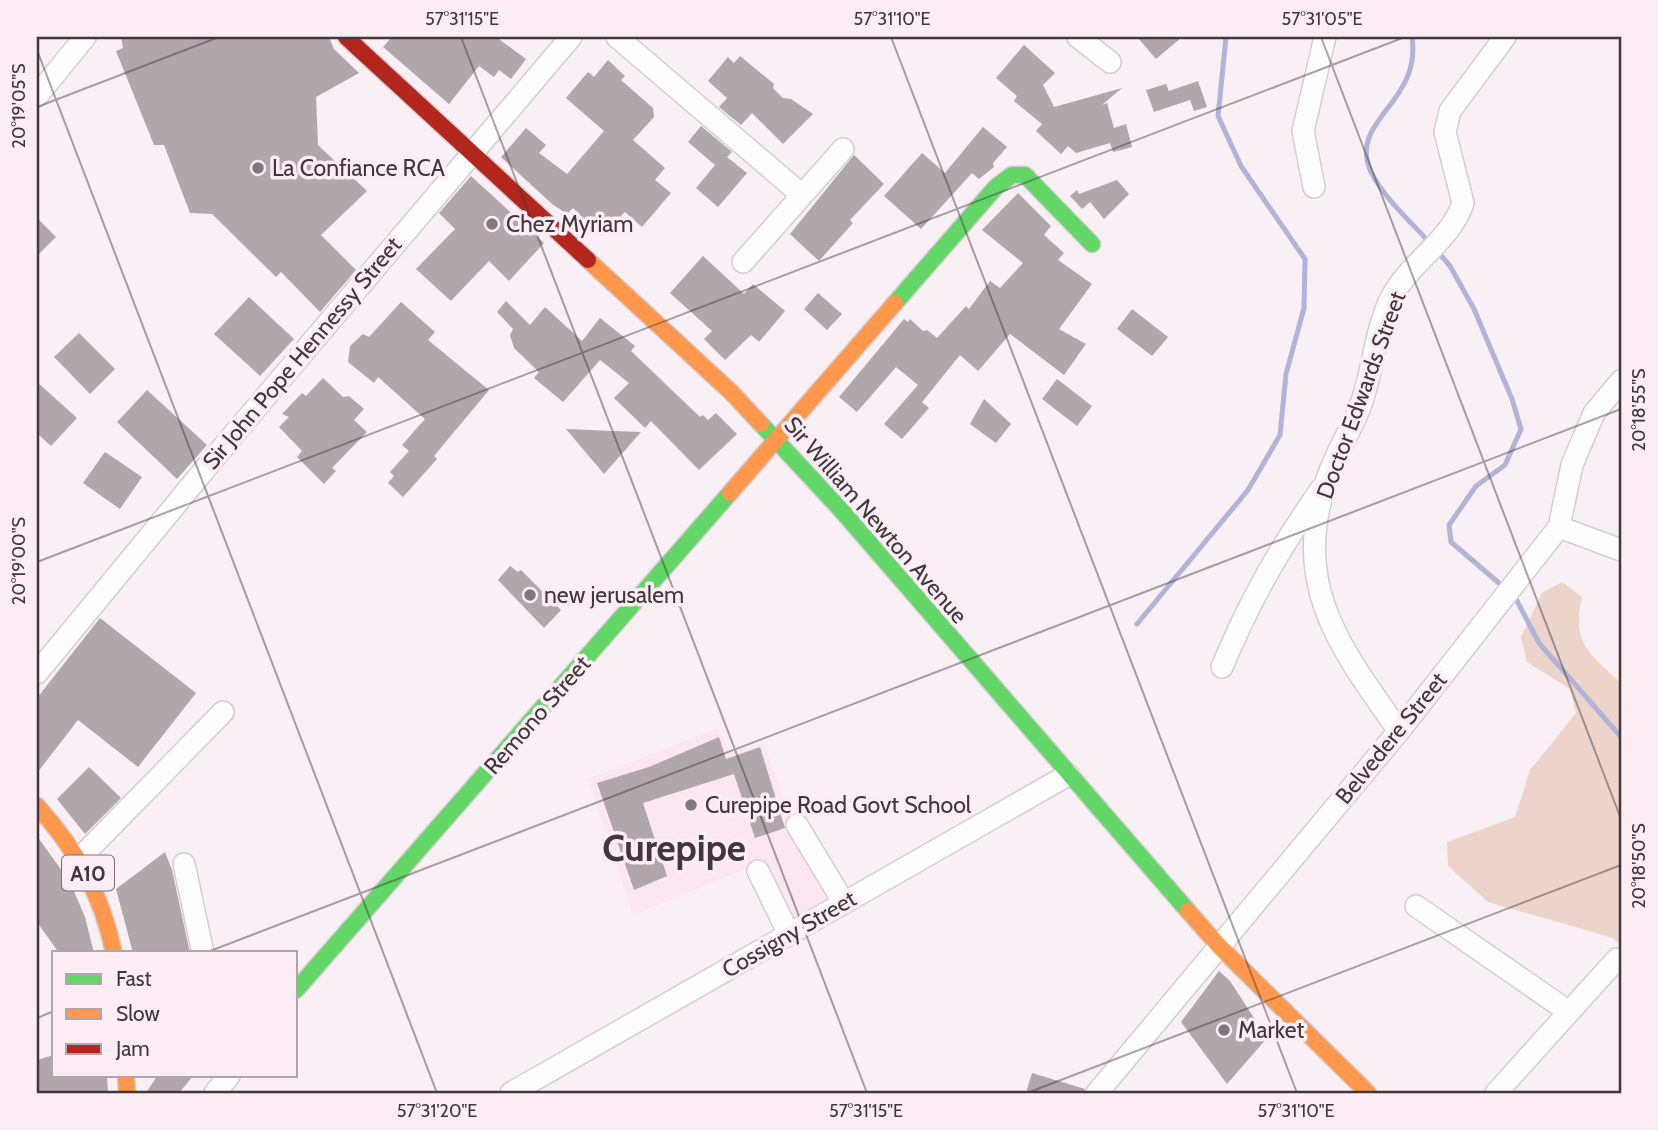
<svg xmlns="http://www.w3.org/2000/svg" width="1658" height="1130" font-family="Cabin,sans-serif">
	<rect width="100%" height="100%" fill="#f8f0f5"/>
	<path fill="#fbe6f2" d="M718,728L730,751L764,743L795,831L836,901L791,928L758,864L633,915L588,779Z"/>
	<path fill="#ecd4cb" d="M1562,582L1582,597C1571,646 1590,652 1621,684V945L1613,938L1488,902L1448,866L1447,842L1515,817L1530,770L1576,713L1570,689L1527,662L1521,637L1542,593Z"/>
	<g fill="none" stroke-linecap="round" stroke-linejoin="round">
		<path stroke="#b1b4d6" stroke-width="5" d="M1412,37C1422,104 1347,120 1371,172C1384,198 1410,221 1429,242
			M1436,250L1450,266L1474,309L1512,399L1521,429L1505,465L1476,486L1449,525L1451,542L1506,589
			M1514,595L1539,643L1621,737
			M1137,624L1248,490L1280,435L1286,374L1304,308L1305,259L1241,166L1218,116L1226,37"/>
	</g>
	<path fill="#afa7aa" d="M121,37H329L334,49L359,73L316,97L318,145L367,191L321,235L356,270L320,312L281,272L276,277L212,214L190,213L164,145H154L116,51L123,48Z
		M392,37H496L526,59L511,79L499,70L494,77L479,66L449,104L383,47Z
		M1137,37H1182L1156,59Z
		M1024,45L1055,73L1043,85L1054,107L1122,88L1102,105L1107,103L1114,128L1126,124L1132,147L1113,152L1110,143L1076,153L1068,146L1061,154L1036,131L1042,124L1014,101L1017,96L996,78Z
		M740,56L774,84L773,88L783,98L791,99L813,114L783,144L752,113L741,125L719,107L727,98L708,81L728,57L734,63Z
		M608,60L625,76L621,80L653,108L654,117L633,140L665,168L655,180L671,193L642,227L625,212L601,236L573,208L567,214L552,204L501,157L526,128L546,145L539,153L567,174L604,131L566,98L588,72L594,77Z
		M1198,81L1207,107L1194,111L1190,100L1154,112L1146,90L1166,84L1169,91Z
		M701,126L732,152L727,157L747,173L718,207L696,188L715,165L688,142Z
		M983,127L1007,147L993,163L994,167L979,179L972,173L921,229L884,196L922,153L945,173Z
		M854,155L884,184L850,220L853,223L819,261L790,234Z
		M471,176L544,243L509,281L489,261L451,301L416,269L455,229L439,213Z
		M1117,180L1129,194L1104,219L1090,202L1082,209L1070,196L1077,190L1079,194Z
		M1018,193L1051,226L1044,235L1064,253L1058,260L1092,284L1059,329L1086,344L1064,375L1010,334L978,371L960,355L922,402L929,408L902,439L884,424L918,385L896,367L857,412L839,397L904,319L908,322L910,319L923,331L927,330L937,338L966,306L969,309L990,281L1000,288L1023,263L982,230Z
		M37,218L56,237L37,256Z
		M703,256L744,294L753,284L785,311L759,342L751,335L725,360L704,339L712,331L670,293Z
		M818,293L842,314L827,330L804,309Z
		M249,297L294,339L260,376L214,334Z
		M506,301L530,325L545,307L582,341L600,318L635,346L631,351L700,417L703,415L708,420L716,413L737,434L699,470L651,421L645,428L614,398L629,383L600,360L563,402L534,378L539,372L514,348L510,335L513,329L497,312Z
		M401,302L435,332L428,340L489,390L434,456L437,459L403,497L388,483L394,476L390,472L409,451L402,445L425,419L378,377L374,383L348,362L350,346L363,334L369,337Z
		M1132,309L1168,337L1152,356L1117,329Z
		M79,333L115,369L90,394L54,357Z
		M323,378L343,397L349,396L364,409L354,420L367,432L332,468L336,471L324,484L297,457L302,451L279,427L289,417L282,414L302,393L306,396Z
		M1057,379L1092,406L1077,426L1042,399Z
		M37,382L77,418L51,446L37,433Z
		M147,390L207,445L177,479L117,422Z
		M984,399L1011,424L996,443L970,424Z
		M566,429L614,431L641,432L604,474Z
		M105,452L142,477L120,509L83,483Z
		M510,566L518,572L521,570L561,610L544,628L498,580Z
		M100,618L196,693L138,767L78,720L37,773V698Z
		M719,737L726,759L760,747L785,828L755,838L734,774L643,803L667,876L634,890L597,783L649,767Z
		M89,767L121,798L85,834L57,799Z
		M37,836L70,882L85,917L94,953H59L37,922Z
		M165,852L172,870L190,953H133L116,889Z
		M1219,971L1230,981L1267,1038L1227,1084L1181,1022Z
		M54,1055V1076H107L108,1093H37V1060Z
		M1032,1073L1085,1089L1084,1093H1026Z
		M157,1076H193L179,1093H146Z"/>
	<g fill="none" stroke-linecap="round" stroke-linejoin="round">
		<g stroke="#d5cdd2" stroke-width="24">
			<path id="street" d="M617,37L802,195
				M1078,37L1110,62
				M37,96L85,37
				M1314,187L1303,131L1325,37
				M743,262L843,149
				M1559,527L1621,550
				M1222,667C1251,598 1278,551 1321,489
				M37,673L229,440L571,37
				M1399,731C1341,649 1290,585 1327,479C1335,455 1348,435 1358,412C1373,376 1374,334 1390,300C1409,262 1450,242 1463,203L1445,132L1450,111L1505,37
				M797,825L844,903
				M81,857L223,712
				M184,864L203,953
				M758,871L789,934
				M1416,906L1569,1012
				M215,1093L229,1076
				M511,1093L1068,775
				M1097,1093L1399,731L1559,527L1572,465L1594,413L1621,381
				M1496,1093L1617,959"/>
		</g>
		<g stroke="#d5cdd2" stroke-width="19">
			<path id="fast" d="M895,303L996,187L1012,175H1025L1092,244
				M761,424L842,511L1188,911
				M296,990L730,493"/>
		</g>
		<g stroke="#d5cdd2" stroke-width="19">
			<path id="slow" d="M588,260L731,392L761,424
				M730,493L895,303
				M37,806C77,850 102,895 114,953
				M1188,911L1219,946L1368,1093
				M126,1076L127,1093"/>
		</g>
		<g stroke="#d5cdd2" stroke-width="19">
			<path id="jam" d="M346,37L588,260"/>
		</g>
		<use href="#street" stroke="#fefdfe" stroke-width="21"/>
		<use href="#fast" stroke="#63d668" stroke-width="16"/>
		<use href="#slow" stroke="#ff974d" stroke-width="16"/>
		<use href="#jam" stroke="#b3261e" stroke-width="16"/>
	</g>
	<path fill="none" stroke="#40373c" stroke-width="2" stroke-opacity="0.45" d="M461,37L867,1093M891,37L1297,1093M1321,37L1621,819M37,50L437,1093M37,107L219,37M37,562L1405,37M205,953L1621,409M37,1018L54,1011M1027,1093L1621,865"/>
	<g fill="#80787d" stroke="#fcedf5" stroke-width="2.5">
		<circle cx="258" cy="168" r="7"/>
		<circle cx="492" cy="224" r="7"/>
		<circle cx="530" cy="595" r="7"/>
		<circle cx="691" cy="805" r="7"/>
		<circle cx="1224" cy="1030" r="7"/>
	</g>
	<g text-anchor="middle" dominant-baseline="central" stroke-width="7" stroke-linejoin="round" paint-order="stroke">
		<rect fill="#fcedf5" stroke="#786e74" stroke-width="2" x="62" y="855.5" width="52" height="35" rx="5"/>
		<g font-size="21" font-weight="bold" fill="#40373c">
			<text x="88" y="873">A10</text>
		</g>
		<g font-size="23" fill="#40373c" stroke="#fcedf5" text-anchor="start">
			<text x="272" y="168">La Confiance RCA</text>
			<text x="506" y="224">Chez Myriam</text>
			<text x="544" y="595">new jerusalem</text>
			<text x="705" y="805">Curepipe Road Govt School</text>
			<text x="1238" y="1030">Market</text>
		</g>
		<g font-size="23" fill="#40373c" stroke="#fcedf5">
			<text transform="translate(302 353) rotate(-50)">Sir John Pope Hennessy Street</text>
			<text transform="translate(1361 395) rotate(-70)">Doctor Edwards Street</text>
			<text transform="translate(876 520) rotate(49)">Sir William Newton Avenue</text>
			<text transform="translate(537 715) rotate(-49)">Remono Street</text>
			<text transform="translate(1391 738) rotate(-51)">Belvedere Street</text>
			<text transform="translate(789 934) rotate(-30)">Cossigny Street</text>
		</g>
		<g font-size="37" font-weight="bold" fill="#40373c" stroke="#fcedf5">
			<text x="674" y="847">Curepipe</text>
		</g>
	</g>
	<rect width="1658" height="1130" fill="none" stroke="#fcedf5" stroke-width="77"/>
	<rect x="52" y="951" width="245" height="126" fill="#fcedf5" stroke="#b1a4ab" stroke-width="2"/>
	<rect x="66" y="974" width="35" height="10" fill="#63d668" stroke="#b1a4ab" stroke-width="2"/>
	<text x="116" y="986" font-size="21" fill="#40373c">Fast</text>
	<rect x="66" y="1009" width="35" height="10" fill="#ff974d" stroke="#b1a4ab" stroke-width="2"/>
	<text x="116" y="1021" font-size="21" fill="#40373c">Slow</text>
	<rect x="66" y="1044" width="35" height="10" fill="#b3261e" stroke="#b1a4ab" stroke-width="2"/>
	<text x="116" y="1056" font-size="21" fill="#40373c">Jam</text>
	<rect x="38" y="38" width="1582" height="1054" fill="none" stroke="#40373c" stroke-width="2.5"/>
	<g font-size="18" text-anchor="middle" fill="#40373c">
		<text x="462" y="25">57°31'15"E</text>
		<text x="892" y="25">57°31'10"E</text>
		<text x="1322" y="25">57°31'05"E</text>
		<text transform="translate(19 106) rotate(-90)" y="6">20°19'05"S</text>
		<text transform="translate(1639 410) rotate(-90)" y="6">20°18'55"S</text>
		<text transform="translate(19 561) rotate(-90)" y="6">20°19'00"S</text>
		<text transform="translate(1639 866) rotate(-90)" y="6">20°18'50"S</text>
		<text x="437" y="1117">57°31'20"E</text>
		<text x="866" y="1117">57°31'15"E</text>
		<text x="1296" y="1117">57°31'10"E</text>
	</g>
</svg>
